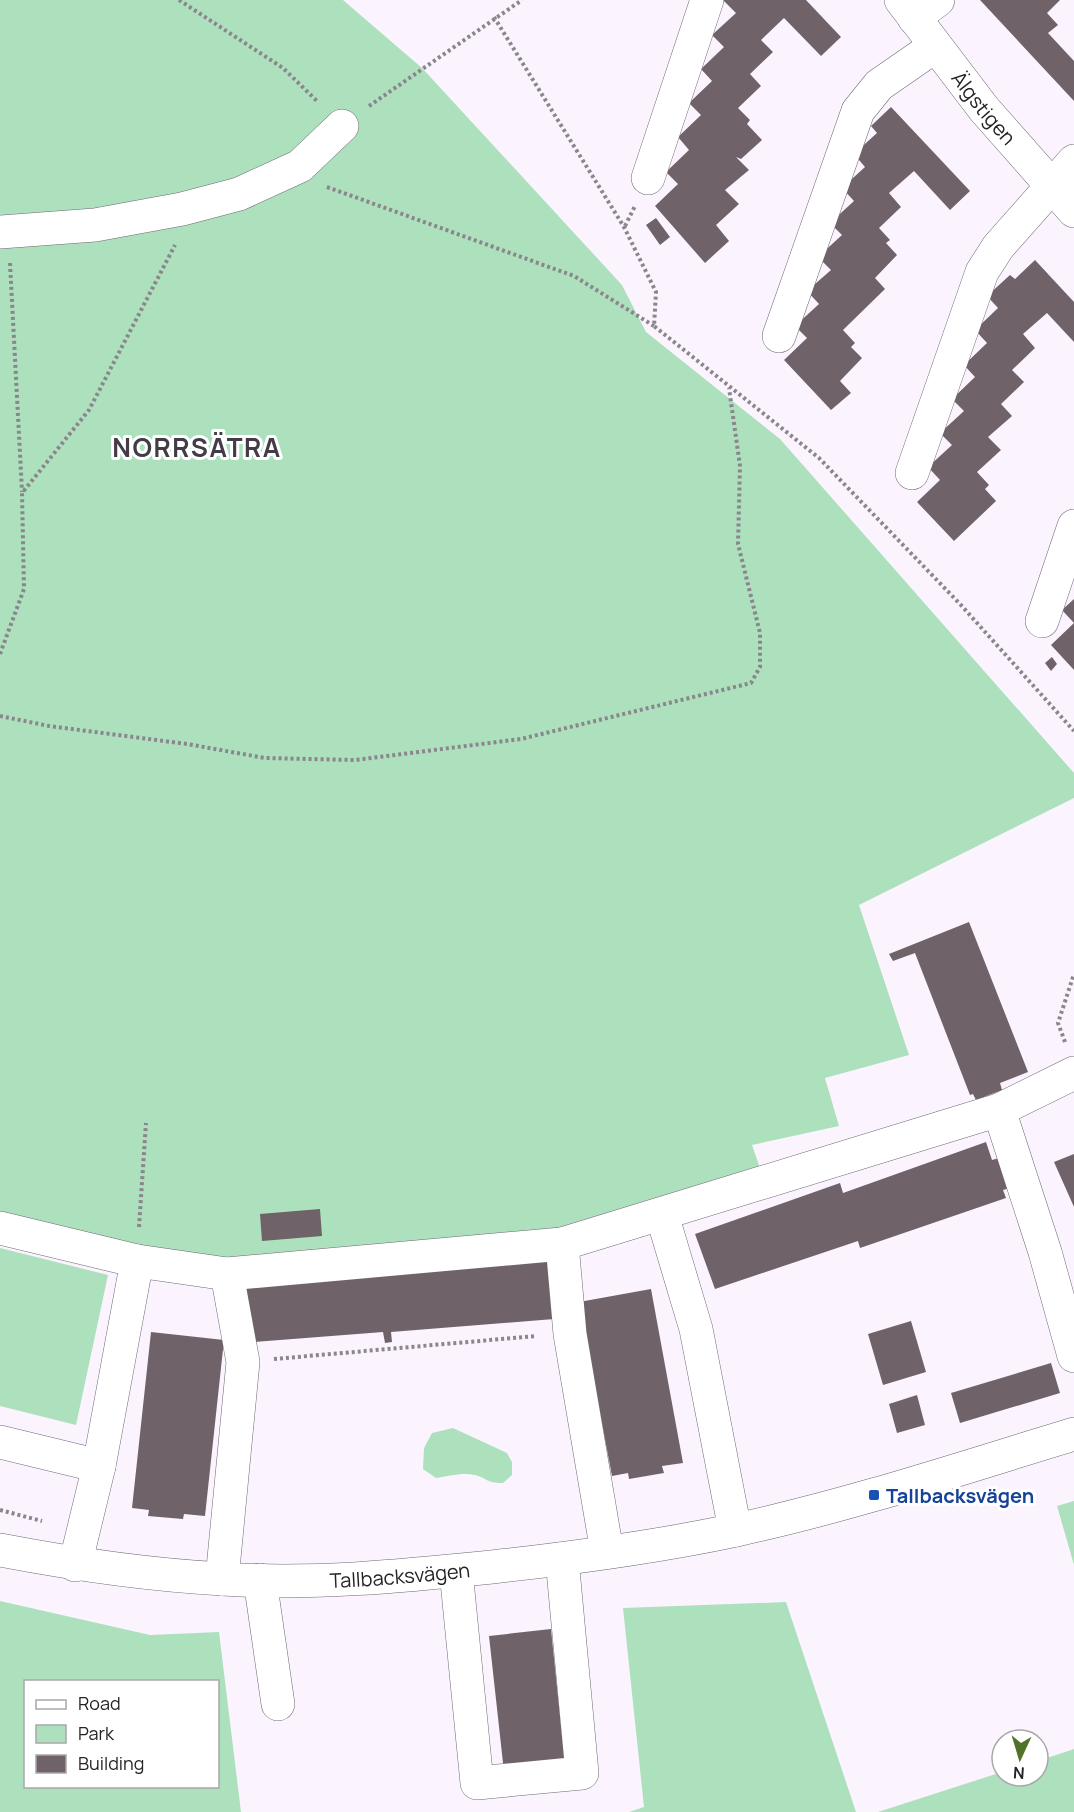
<svg xmlns="http://www.w3.org/2000/svg" width="1074" height="1812" font-family="Manrope,sans-serif">
	<rect width="100%" height="100%" fill="#fbf4fe"/>
	<path fill="#ade0bd" fill-rule="evenodd" d="M0,0H343L422,68L622,285L646,332L780,439L1074,773V798L859,905L909,1055L825,1078L839,1126L752,1145L762,1174L546,1232L227,1274L0,1228Z
		M0,1248L108,1275L76,1425L0,1406Z
		M453,1428L507,1453L512,1462V1475L503,1483C486,1483 489,1479 475,1475C463,1472 448,1476 436,1478L423,1469L424,1448L432,1433Z
		M1074,1501V1565L1057,1506Z
		M0,1601L150,1635L219,1632L241,1812H0ZM26,1682H218V1786H26Z
		M786,1602L856,1812H629L644,1807L623,1608Z
		M1074,1749V1812H878L1002,1772V1776H1038V1761Z"/>
	<path fill="#6f6268" d="M723,0H806L841,37L821,56L784,18L761,40L773,52L750,74L761,86L738,108L750,120L747,124L762,140L741,159L736,157L749,170L725,190L739,204L716,225L729,241L705,263L655,206L678,184L666,172L689,150L678,137L701,115L689,103L712,81L701,69L724,47L712,35L736,13Z
		M980,0H1060L1047,13L1058,25L1048,33L1074,61V101Z
		M891,107L970,191L950,210L914,171L889,193L901,207L879,228L890,240L886,243L897,255L875,278L885,289L843,330L855,343L851,347L862,358L840,381L851,393L831,410L784,360L807,338L795,326L819,304L807,291L831,270L818,257L842,235L830,223L854,201L842,188L865,167L854,154L877,133L871,126Z
		M656,218L670,237L660,245L646,225Z
		M1035,260L1074,302V342L1047,313L1023,334L1035,348L1012,370L1024,382L1001,404L1012,416L988,437L1001,450L977,472L989,485L985,489L996,501L954,541L917,502L940,480L928,467L952,445L940,433L964,411L952,399L975,377L964,365L987,343L975,330L998,308L987,296L1010,275L1015,279Z
		M1074,599V623L1062,610Z
		M1074,623V670L1051,645Z
		M1052,657L1057,664L1051,671L1045,663Z
		M969,922L1028,1072L1000,1083L1002,1090L976,1100L973,1094L970,1095L915,953L893,961L889,954Z
		M986,1142L992,1160L999,1158L1010,1188L1003,1190L1006,1198L860,1248L858,1241L715,1289L695,1234L840,1183L843,1193Z
		M1074,1154V1207L1054,1162Z
		M320,1209L322,1236L262,1241L260,1214Z
		M549,1260L554,1319L391,1332L392,1342L385,1343L383,1332L242,1343L248,1304L246,1285Z
		M651,1289L683,1463L662,1466L664,1473L629,1479L628,1473L612,1476L579,1302Z
		M911,1321L926,1372L883,1385L868,1334Z
		M151,1332L224,1340L205,1516L184,1514L183,1519L148,1516L149,1510L132,1508Z
		M1051,1363L1060,1393L960,1423L951,1393Z
		M917,1395L925,1425L897,1433L889,1404Z
		M551,1629L565,1765L504,1772L489,1636Z"/>
	<g fill="none" stroke-linecap="round" stroke-linejoin="round">
		<g stroke="#6f6872" stroke-width="34">
			<g id="minor">
				<path id="s1" d="M901,0L984,109L1074,211"/>
				<path d="M914,18L938,0"/>
				<path d="M648,178L707,0"/>
				<path d="M0,232L95,225L182,209L239,194L300,166L342,126"/>
				<path d="M779,336L858,111L879,85L934,47"/>
				<path d="M912,473L982,272L998,247L1074,161"/>
				<path d="M1042,621L1074,526"/>
				<path d="M999,1110L1045,1252L1074,1356"/>
				<path d="M662,1215L696,1329L735,1530"/>
				<path d="M0,1228L137,1261L227,1274L562,1244L999,1110L1074,1073"/>
				<path d="M562,1244L570,1334L607,1552"/>
				<path d="M0,1442L99,1466"/>
				<path id="s2" d="M0,1550C73,1564 148,1575 223,1579C313,1585 403,1576 492,1567C573,1558 656,1547 736,1530C851,1505 962,1468 1074,1434"/>
				<path d="M75,1565L99,1466L137,1261"/>
				<path d="M456,1571L477,1783L582,1773L562,1559"/>
				<path d="M222,1579L243,1362L227,1274"/>
				<path d="M260,1580L278,1704"/>
			</g>
		</g>
		<path stroke="#8b868d" stroke-width="4" stroke-dasharray="3 3" stroke-linecap="butt" d="M179,0L283,68L318,102
			M494,17L624,227L656,292L654,326L819,458L960,604L1074,731
			M369,106L522,0
			M327,187L574,276L654,326
			M625,226L635,206
			M10,263L22,492
			M0,654L24,589L22,493L89,410L175,245
			M0,716L49,726L187,744L265,758L355,760L521,739L751,683L760,667V633L738,544L740,466L729,388
			M1065,1042L1058,1023L1074,974
			M139,1227L146,1123
			M274,1359L536,1336
			M0,1510L42,1521"/>
		<use href="#minor" stroke="#fff" stroke-width="33"/>
	</g>
	<rect fill="#1a4fb4" stroke="#fff" stroke-width="2" x="868" y="1489" width="12" height="12" rx="3"/>
	<g text-anchor="middle" dominant-baseline="central" stroke-width="6" stroke-linejoin="round" paint-order="stroke">
		<g font-size="20" fill="#262327" stroke="#fff">
			<text stroke="none"><textPath href="#s1" startOffset="136">Älgstigen</textPath></text>
			<text stroke="none"><textPath href="#s2" startOffset="402">Tallbacksvägen</textPath></text>
		</g>
		<g font-size="20" font-weight="bold" fill="#164399" stroke="#fff" text-anchor="start">
			<text x="886" y="1495">Tallbacksvägen</text>
		</g>
		<g font-size="26" font-weight="bold" letter-spacing="1.5" fill="#433c46" stroke="#fff">
			<text x="197" y="447">NORRSÄTRA</text>
		</g>
	</g>
	<rect x="24" y="1680" width="195" height="108" fill="#ffffff" stroke="#a8a7a9" stroke-width="1.5"/>
	<rect x="36" y="1700" width="30" height="9" fill="#ffffff" stroke="#a8a7a9" stroke-width="1.5"/>
	<text x="78" y="1710" font-size="18" fill="#262327">Road</text>
	<rect x="36" y="1725" width="30" height="18" fill="#ade0bd" stroke="#a8a7a9" stroke-width="1.5"/>
	<text x="78" y="1740" font-size="18" fill="#262327">Park</text>
	<rect x="36" y="1755" width="30" height="18" fill="#6f6268" stroke="#a8a7a9" stroke-width="1.5"/>
	<text x="78" y="1770" font-size="18" fill="#262327">Building</text>
	<g transform="translate(1020 1758) rotate(184)"><circle r="28" fill="#ffffff" stroke="#a8a7a9" stroke-width="1.5"/>
	<path d="M0-4.5L10 22L0 15L-10 22Z" fill="#517229"/>
	<text y="-9" font-size="16" font-weight="bold" text-anchor="middle" fill="#262327">N</text>
	</g>
</svg>
